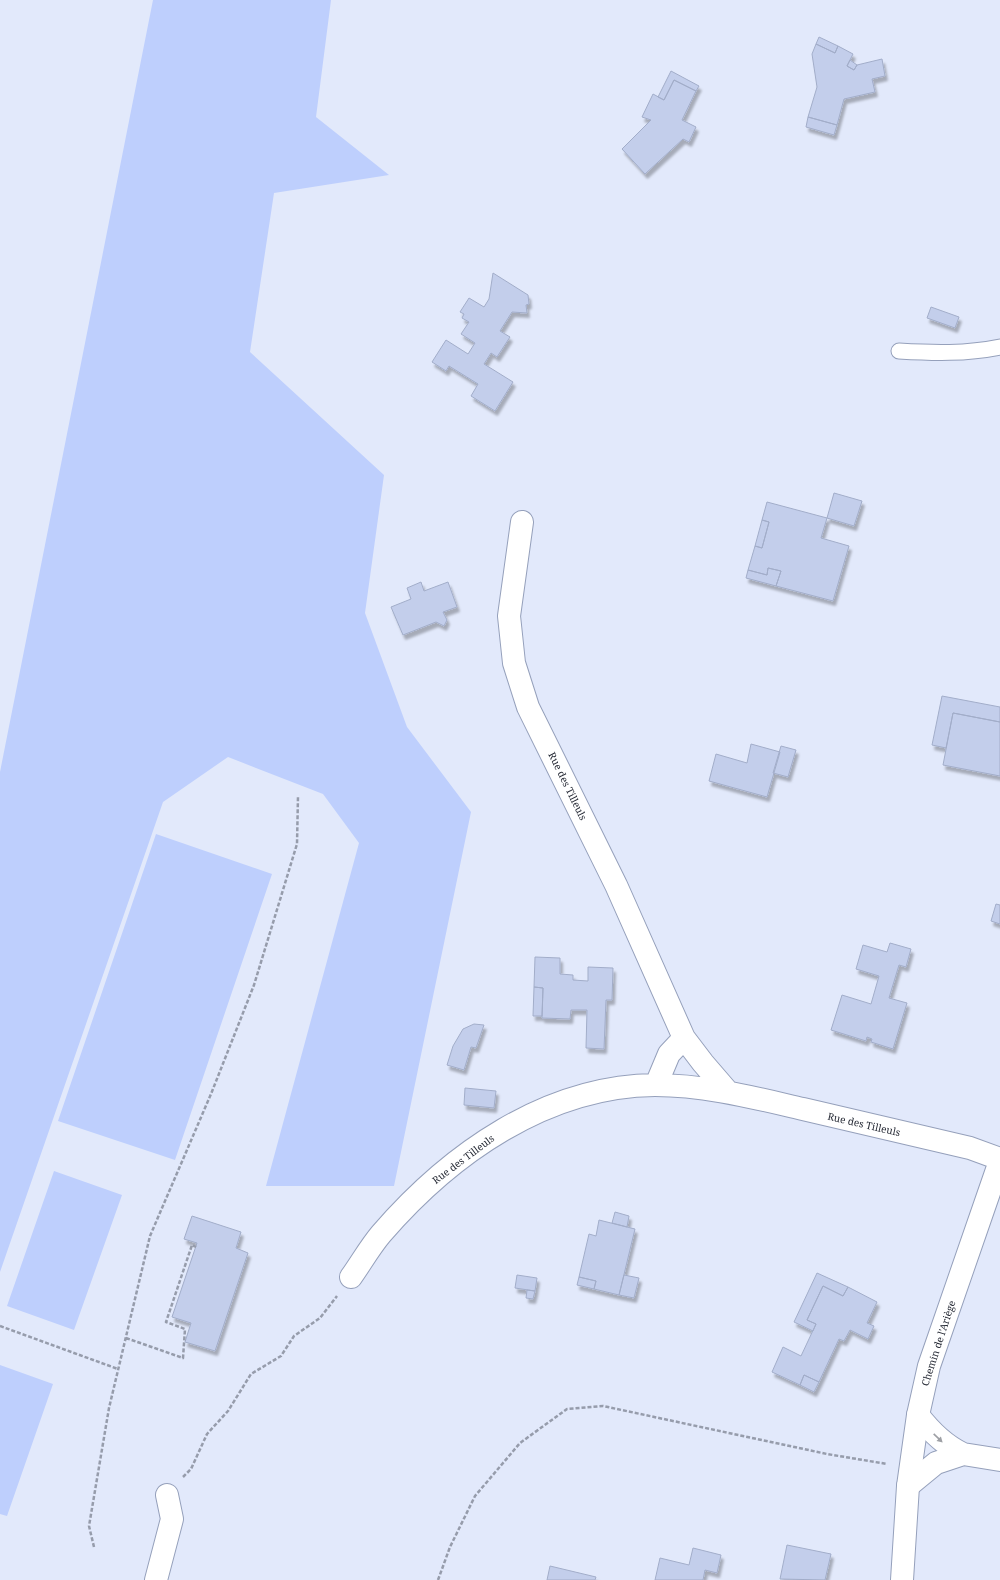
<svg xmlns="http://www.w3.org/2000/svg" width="1000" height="1580" font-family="'Noto Serif',serif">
	<defs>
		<filter id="shadow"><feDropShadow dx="2.5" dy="4.5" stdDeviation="1" flood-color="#0004"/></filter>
	</defs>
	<rect width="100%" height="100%" fill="#e2e9fb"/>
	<path fill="#becffd" d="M153,0H331L316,117L389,175L274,193L250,352L384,475L365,613L407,727L471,812L394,1186H266L359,843L323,794L228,757L163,802L0,1272V772Z
		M156,834L272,874L175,1160L58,1121Z
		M54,1171L122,1195L74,1330L7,1306Z
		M0,1365L53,1384L7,1516L0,1514Z"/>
	<path fill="#c3ceeb" stroke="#a2adc9" filter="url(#shadow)" d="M819,37L838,46L835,53L816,44Z
		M816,44L835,53L838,46L853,54L847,66L854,70L857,65L882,59L885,76L872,79L875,92L844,99L837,125L808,117L817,87L812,54Z
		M850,60L857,65L854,70L847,66Z
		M671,71L699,86L696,91L674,80L664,100L658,97Z
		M674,80L696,91L682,120L696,127L689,142L683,139L645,174L622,149L651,120L642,117L653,94L664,100Z
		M808,117L837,125L834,135L806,127Z
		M493,273L528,295L529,304L526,305L527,313L512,312L500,331L510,337L497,357L491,353L484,364L513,382L495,411L471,396L478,384L449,366L446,371L432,362L446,340L468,354L475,343L461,334L469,322L462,318L464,314L460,312L469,298L484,307L489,299Z
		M931,307L959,317L955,328L927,318Z
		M834,493L862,501L854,526L827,518Z
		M767,502L827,518L821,538L849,546L833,601L776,586L781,571L768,568L767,575L748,570L755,546L762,548L769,522L762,520Z
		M762,520L769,522L762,548L755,546Z
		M768,568L781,571L776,586L746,578L748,570L767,575Z
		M421,582L424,591L448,582L457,607L443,612L447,620L444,626L436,622L403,635L391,607L411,599L407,588Z
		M942,696L1000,707V722L953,713L946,748L932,745Z
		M953,713L1000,722V776L943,765Z
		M751,744L780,752L767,797L709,781L716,754L747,763Z
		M781,746L796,750L788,777L773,773Z
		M996,904L1000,905V924L991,921Z
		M890,943L911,949L906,967L899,965L889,998L907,1003L893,1049L871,1042L872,1039L867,1037L866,1041L831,1030L842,995L871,1004L879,976L856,969L863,945L887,952Z
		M535,957L560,958V974L573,975V980L588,981V967L613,968L612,1000H606L604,1049L586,1048L587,1010H571L570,1019L542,1018L543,988L534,987Z
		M534,987L543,988L542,1016H533Z
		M474,1024L484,1025L476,1048L471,1047L464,1070L447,1065L453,1046L463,1029Z
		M465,1088L496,1091L494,1108L464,1105Z
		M615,1212L629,1216L627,1227L612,1223Z
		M192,1216L241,1232L236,1248L248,1253L215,1351L185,1342L191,1323L172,1317L197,1243L184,1239Z
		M599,1220L635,1229L619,1295L594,1289L596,1281L579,1277L589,1234L596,1236Z
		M817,1273L848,1287L843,1296L823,1286L807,1320L816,1324L813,1331L794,1322Z
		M517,1275L537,1278L535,1291L515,1288Z
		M624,1275L639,1278L634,1298L619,1295Z
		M579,1277L596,1281L594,1289L577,1285Z
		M823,1286L843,1296L848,1287L877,1302L867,1323L874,1326L868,1339L850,1330L844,1341L839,1339L819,1382L804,1375L800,1385L772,1372L783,1347L801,1356L816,1324L807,1320Z
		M527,1290L535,1291L533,1299L526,1298Z
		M804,1375L819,1382L814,1392L800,1385Z
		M787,1545L831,1554L825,1580L780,1579Z
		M693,1548L721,1555L717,1573L705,1570L703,1580H655L660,1558L689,1565Z
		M550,1566L596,1577L595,1580H547Z"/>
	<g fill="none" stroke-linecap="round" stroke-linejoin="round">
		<g stroke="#95a0bb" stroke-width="17">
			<path id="service" d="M899,351C933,353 966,354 1000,347"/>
		</g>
		<g stroke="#95a0bb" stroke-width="24">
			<path id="minor" d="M522,522L509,616L514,663L528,707L616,885L684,1038L703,1063L728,1092
				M656,1085L669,1054L684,1038
				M351,1277C361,1263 370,1247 381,1234C450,1154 546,1086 655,1085C706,1085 755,1098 803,1109C859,1122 915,1135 970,1148L1000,1159
				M918,1415C931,1432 944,1445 963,1454
				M908,1486L936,1463L963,1454L1000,1460
				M156,1580L172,1519L167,1495"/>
		</g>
		<g stroke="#95a0bb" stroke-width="24">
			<path id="tertiary" d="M902,1580L908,1486L918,1415L929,1366L1000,1161"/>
		</g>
		<path stroke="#969cab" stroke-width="2.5" stroke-dasharray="4 2" stroke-linecap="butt" d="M0,1326L118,1369
			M126,1338L183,1358L185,1329L166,1322L192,1245L196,1247
			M183,1477L191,1469L207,1434L228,1411L251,1374L281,1356L294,1336L320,1318L337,1296
			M94,1547L89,1526L109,1408L150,1236L211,1094L254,985L297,844L298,796
			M438,1580L450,1547L475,1496L520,1443L567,1409L603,1406L827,1454L887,1464"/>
		<use href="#service" stroke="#fff" stroke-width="15"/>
		<use href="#minor" stroke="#fff" stroke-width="22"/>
		<use href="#tertiary" stroke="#fff" stroke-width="22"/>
	</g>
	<defs><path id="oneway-solid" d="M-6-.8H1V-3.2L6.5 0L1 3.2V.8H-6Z"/></defs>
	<use fill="#9ea0a5" href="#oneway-solid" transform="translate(938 1438) rotate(44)"/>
	<g text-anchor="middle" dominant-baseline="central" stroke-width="3.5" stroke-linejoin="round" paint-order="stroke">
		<g font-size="10" fill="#272b36" stroke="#fff">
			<text transform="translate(568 786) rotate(64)">Rue des Tilleuls</text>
			<text transform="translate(864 1124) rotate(13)">Rue des Tilleuls</text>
			<text transform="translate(463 1159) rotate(-37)">Rue des Tilleuls</text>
			<text transform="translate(938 1343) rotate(-72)">Chemin de l'Ariège</text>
		</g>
	</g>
</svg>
